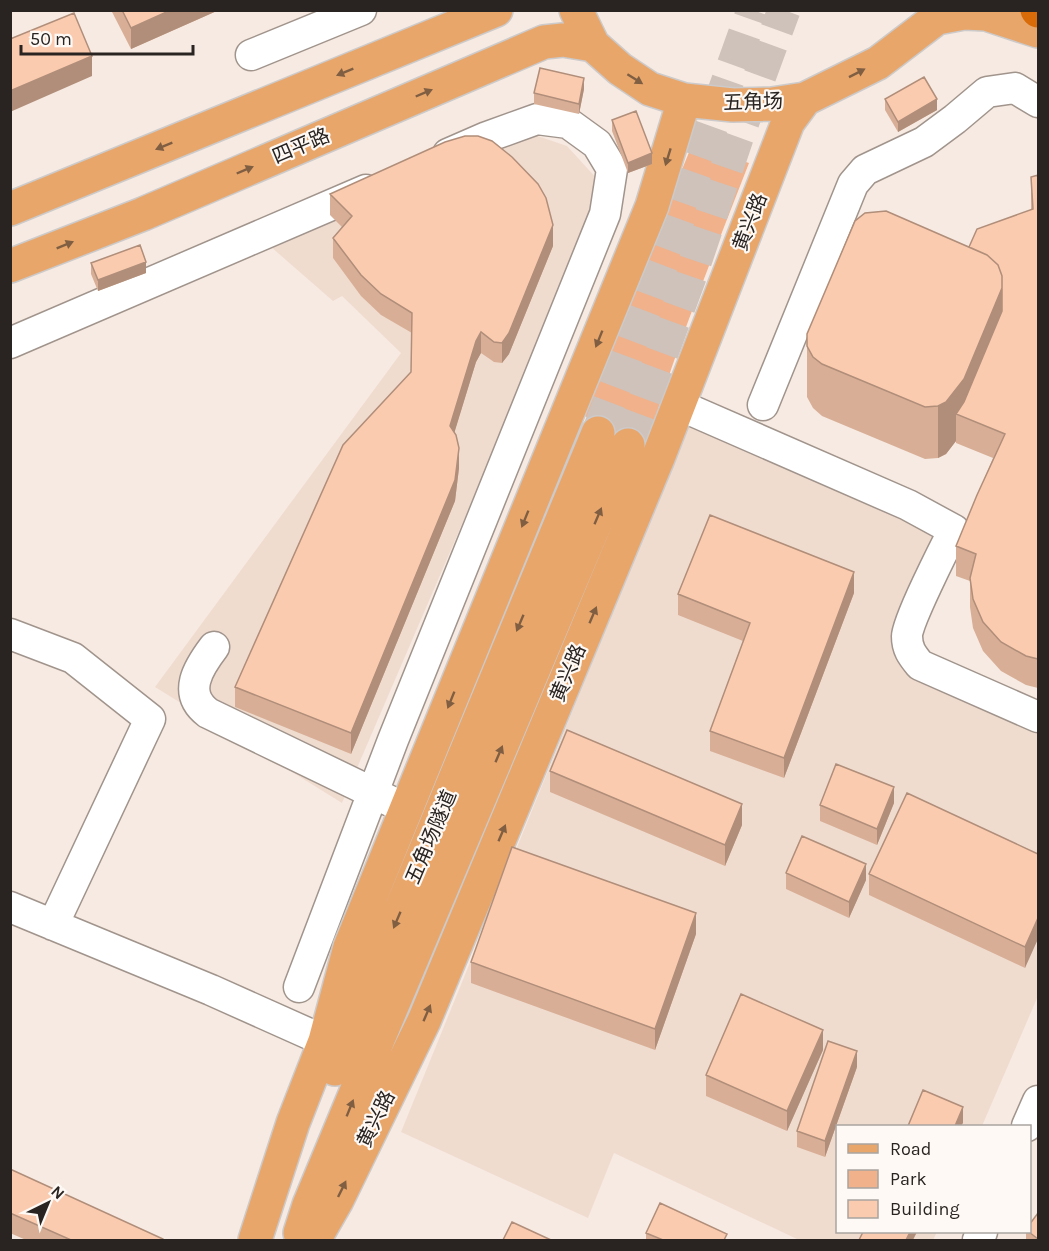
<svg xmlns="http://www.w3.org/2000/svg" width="1049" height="1251" font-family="Karla,'Noto Sans SC',sans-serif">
	<rect width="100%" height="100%" fill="#f7eae2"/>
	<path fill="#f0dccf" d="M532,134L567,146L599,181L589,229L342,803L155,687L401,353L342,296L333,301L271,247Z
		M690,422L945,532L898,635L1038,725V996L982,1126H838V1232H937L933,1240H799L614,1153L588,1218L401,1132Z"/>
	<path fill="#f0b18b" d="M692,145L749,163C713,256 675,348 648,443L582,415Z"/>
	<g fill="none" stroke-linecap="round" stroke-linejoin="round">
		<path stroke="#cec2bb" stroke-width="33" stroke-dasharray="33 16" stroke-linecap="butt" d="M598,433L672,237L753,10
			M628,445L690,277L737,138L784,10"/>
		<g stroke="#a0948c" stroke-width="33">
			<path id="minor" d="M251,55L361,10
				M10,343L366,190
				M679,405L908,505L954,530C946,545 906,624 907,636C907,649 912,655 920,665L1038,717
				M763,405L853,184L865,170L924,142L955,119L987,92L1015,88L1038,102
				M10,634L73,658L150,719L53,925
				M214,647C198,668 182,693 208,713L390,801
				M10,907L211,990L325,1041
				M299,987L393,740L605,214L612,169L597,144L568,123L537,119L487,137L448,154
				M1027,1126L1038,1101
				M978,1240L982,1232"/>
		</g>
		<g stroke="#cccaca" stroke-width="36">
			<path id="major" d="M576,10L593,45L620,69L650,89L684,100L733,105L772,104L805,99L878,63L937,18L942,10
				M937,18L964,13L986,14L1038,31
				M10,209L496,10
				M10,266L143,214L544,42L563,40L593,45
				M335,1069L598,433
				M300,1233L309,1205L366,1068L628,445
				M255,1240L293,1123L325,1041L350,947L652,206L684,100
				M314,1240L337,1200L424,1021L658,458L788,122L805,99"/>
		</g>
		<g stroke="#cccaca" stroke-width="36">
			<path id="highway" d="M1037,10L1038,11"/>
		</g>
		<use href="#minor" stroke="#fff" stroke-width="30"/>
		<use href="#major" stroke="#e8a66b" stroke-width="33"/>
		<use href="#highway" stroke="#d96b08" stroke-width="33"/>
	</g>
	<path fill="#d8af96" d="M111,10H219L131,49Z
		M584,89L579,114L534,104V93Z
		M885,99L937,110L898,132L885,110Z
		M612,120L652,164L628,173L612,131Z
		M1038,175V688L1026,685L1001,671L983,651L973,628L970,607V581L956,576V546L993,458L956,443V441L946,454L938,458L925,459L822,416L813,408L807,397V334L969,247L1031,210V177Z
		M330,194L553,246L509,354L502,363L494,362L481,353L476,362L454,433L459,468L455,501L351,754L235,707V687L411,372L412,333L381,315L361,296L333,258V238L342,227L330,215Z
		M91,263L146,273L98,291L91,274Z
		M854,593L784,778L710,751V731L743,641L678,615V594Z
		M550,771L742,825L725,866L550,792Z
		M894,803L877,845L820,821V805Z
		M1038,854L1025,968L869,895V874Z
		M786,873L866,880L849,918L786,889Z
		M696,934L655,1050L471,983V962Z
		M823,1050L787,1131L706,1096V1075Z
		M857,1067L825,1157L797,1147V1131Z
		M10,1169L163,1240H26L10,1233Z
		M1038,1213V1240H1026V1232H1029Z
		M646,1233L727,1240H646Z"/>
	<path fill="#b08e7a" d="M171,10H219L131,49V28Z
		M92,56V76L10,112V91Z
		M584,78V89L579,114V104Z
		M937,99V110L898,132V122Z
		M652,153V164L628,173V163Z
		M553,225V246L509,354L502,363V343Z
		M146,262V273L98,291V280Z
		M1002,288V340L956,414V441L946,454L938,458V406Z
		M481,332V353L476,362L450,447V426L476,341Z
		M459,448V468L455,501L351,754V733Z
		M854,572V593L784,778V758Z
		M894,787V803L877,845V829Z
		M742,804V825L725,866V845Z
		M866,864V880L849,918V902Z
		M696,913V934L655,1050V1029Z
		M1038,918V939L1025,968V947Z
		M823,1030V1050L787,1131V1111Z
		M857,1051V1067L825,1157V1141Z
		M963,1107V1123L961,1126H955Z
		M910,1232H917L913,1240H906Z"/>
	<path fill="#fbcbaf" stroke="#b08e7a" stroke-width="1.5" d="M122,10H171L131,28Z
		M74,13L92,56L10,91V39Z
		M540,68L584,78L579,104L534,93Z
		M924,77L937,99L898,122L885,99Z
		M636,111L652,153L628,163L612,120Z
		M465,136H478L492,141L512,157L538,184L546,198L553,225L509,333L502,343L494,342L481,332L476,341L450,426L456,435L459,448L455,480L351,733L235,687L343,445L411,372L412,313L381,294L361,275L333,238L352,216L330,194L445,142Z
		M1038,175V659L1026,656L1001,642L983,622L973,599L970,578L976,554L956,546L977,495L1005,434L956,414L964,402L1002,311V276L998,265L987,255L969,247L977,229L1033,209L1031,177Z
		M886,211L987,255L998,265L1002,276V288L964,379L946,402L938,406L925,407L822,364L813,357L807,346V334L855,221L865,213Z
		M140,245L146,262L98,280L91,263Z
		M710,515L854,572L784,758L710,731L750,623L678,594Z
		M567,730L742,804L725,845L550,771Z
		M836,764L894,787L877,829L820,805Z
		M907,793L1038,854V918L1025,947L869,874Z
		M802,836L866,864L849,902L786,873Z
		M512,847L696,913L655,1029L471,962Z
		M741,994L823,1030L787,1111L706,1075Z
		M828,1041L857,1051L825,1141L797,1131Z
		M923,1090L963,1107L955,1126H908Z
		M10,1169L163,1239V1240H71L10,1213Z
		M660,1203L727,1234L724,1240H663L646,1233Z
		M1038,1213V1239L1029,1232V1225Z
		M512,1222L551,1240H503Z
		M863,1232H910L906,1240H859Z"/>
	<defs><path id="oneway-solid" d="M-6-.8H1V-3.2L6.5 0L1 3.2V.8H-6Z" transform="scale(1.5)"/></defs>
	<g fill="#7f5e42">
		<use href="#oneway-solid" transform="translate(345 72) rotate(158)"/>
		<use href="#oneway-solid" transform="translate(857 73) rotate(-27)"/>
		<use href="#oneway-solid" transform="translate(635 79) rotate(32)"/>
		<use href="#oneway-solid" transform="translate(424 93) rotate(-23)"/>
		<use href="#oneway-solid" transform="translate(164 146) rotate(158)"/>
		<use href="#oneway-solid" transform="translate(668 157) rotate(107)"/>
		<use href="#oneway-solid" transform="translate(245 170) rotate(-23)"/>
		<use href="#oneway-solid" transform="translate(65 245) rotate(-22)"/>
		<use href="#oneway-solid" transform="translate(599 339) rotate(112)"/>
		<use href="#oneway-solid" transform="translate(598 516) rotate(-67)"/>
		<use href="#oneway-solid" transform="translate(525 519) rotate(112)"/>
		<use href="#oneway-solid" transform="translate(593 615) rotate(-67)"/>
		<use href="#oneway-solid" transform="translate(520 623) rotate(113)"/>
		<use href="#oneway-solid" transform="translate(451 700) rotate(112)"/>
		<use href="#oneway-solid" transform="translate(499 754) rotate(-67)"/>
		<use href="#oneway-solid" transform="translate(502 833) rotate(-67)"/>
		<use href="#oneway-solid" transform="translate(397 920) rotate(113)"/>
		<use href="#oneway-solid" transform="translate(427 1013) rotate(-67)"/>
		<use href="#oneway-solid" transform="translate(350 1108) rotate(-68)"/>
		<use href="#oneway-solid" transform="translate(342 1189) rotate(-64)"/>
	</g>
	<g text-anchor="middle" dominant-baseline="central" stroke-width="4.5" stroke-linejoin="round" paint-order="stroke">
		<g font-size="20" fill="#292421" stroke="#fef9f5">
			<text transform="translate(753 102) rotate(-2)">五角场</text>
			<text transform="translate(301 146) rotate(-23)">四平路</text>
			<text transform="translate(750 222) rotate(-69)">黄兴路</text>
			<text transform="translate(568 673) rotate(-67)">黄兴路</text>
			<text transform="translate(431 837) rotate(-67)">五角场隧道</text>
			<text transform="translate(376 1119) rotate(-64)">黄兴路</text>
		</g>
	</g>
	<rect width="1049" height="1251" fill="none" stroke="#292421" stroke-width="24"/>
	<rect x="836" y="1125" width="195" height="108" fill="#fef9f5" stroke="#a9a4a0" stroke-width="1.5"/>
	<rect x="848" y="1144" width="30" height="9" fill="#e8a66b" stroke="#a9a4a0" stroke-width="1.5"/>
	<text x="890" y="1155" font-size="18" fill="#292421">Road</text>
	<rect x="848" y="1170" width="30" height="18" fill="#f0b18b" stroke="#a9a4a0" stroke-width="1.5"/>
	<text x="890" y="1185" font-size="18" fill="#292421">Park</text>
	<rect x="848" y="1200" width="30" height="18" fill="#fbcbaf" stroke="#a9a4a0" stroke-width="1.5"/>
	<text x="890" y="1215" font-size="18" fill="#292421">Building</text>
	<g transform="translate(48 1203) rotate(43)" stroke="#fef9f5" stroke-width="4.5" paint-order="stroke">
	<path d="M0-4.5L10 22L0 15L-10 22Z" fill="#292421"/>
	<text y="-9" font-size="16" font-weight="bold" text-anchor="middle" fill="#292421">N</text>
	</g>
	<path d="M21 45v9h172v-9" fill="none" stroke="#292421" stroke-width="3"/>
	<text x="30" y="45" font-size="18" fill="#292421" stroke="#fef9f5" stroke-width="4.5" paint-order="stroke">50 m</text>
</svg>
